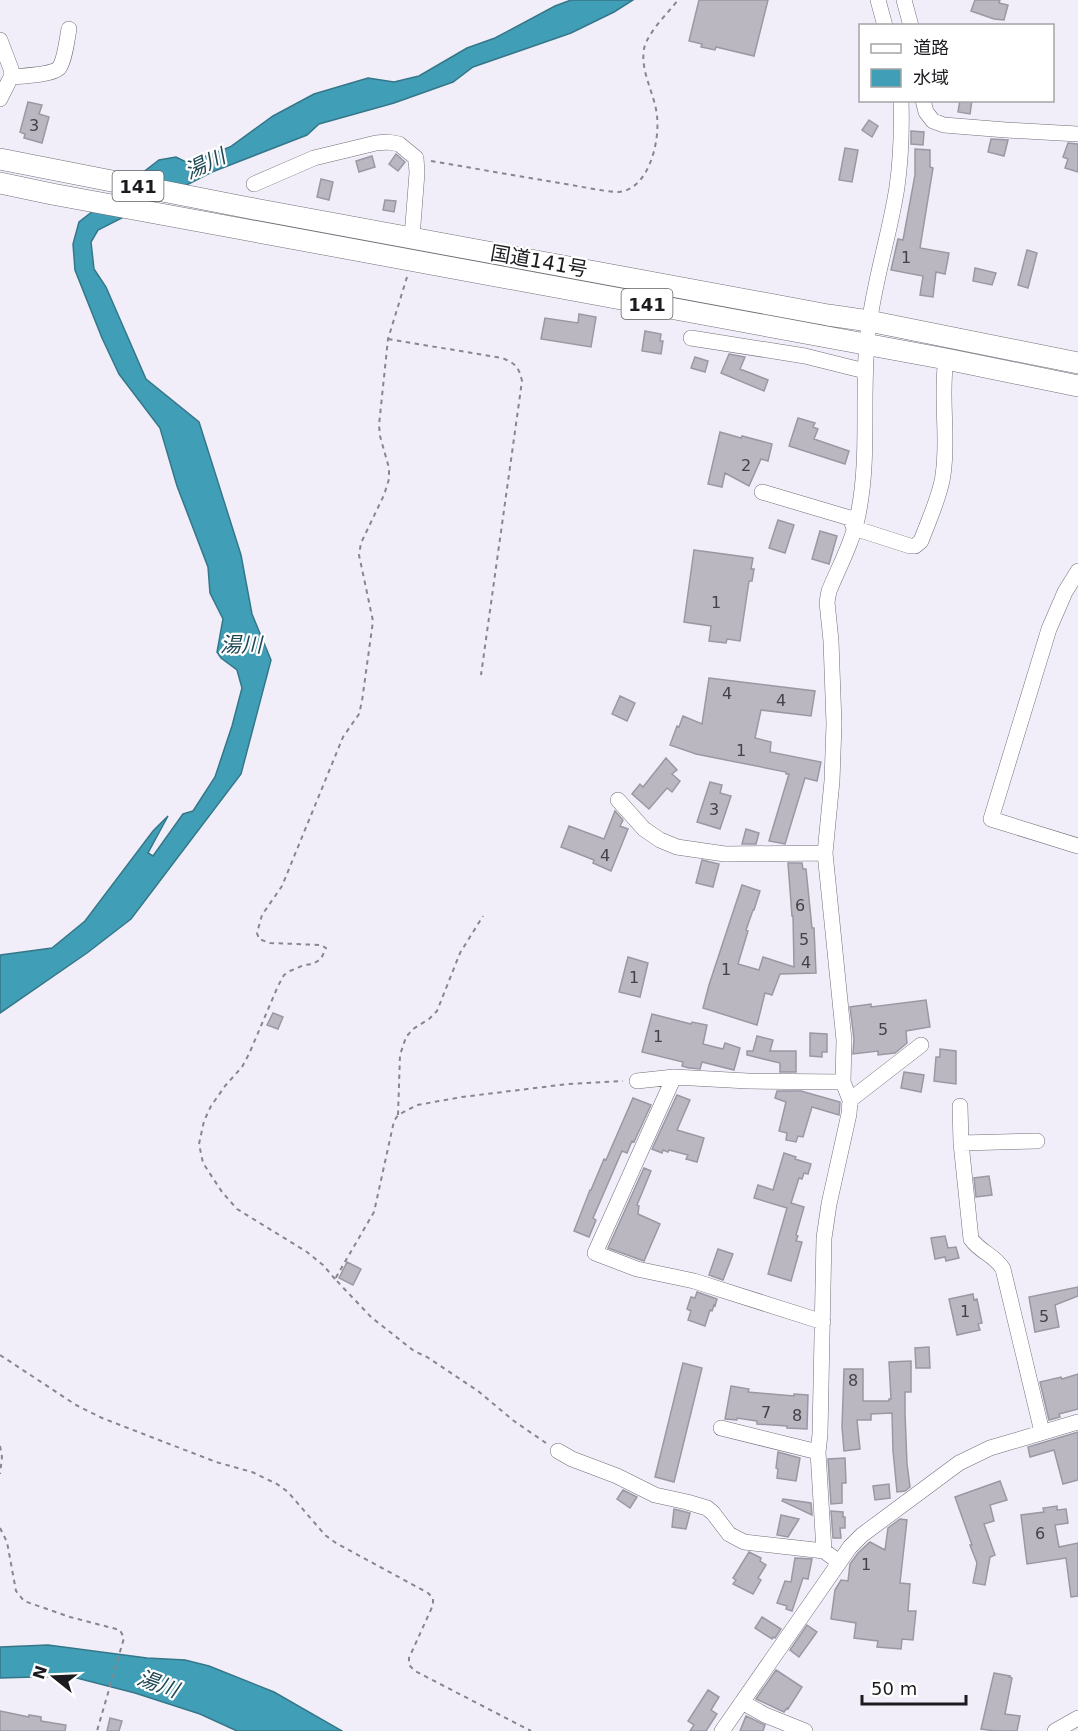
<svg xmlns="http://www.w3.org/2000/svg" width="1078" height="1731" font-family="'DejaVu Sans','Noto Sans JP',sans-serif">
	<rect width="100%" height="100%" fill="#f1eef9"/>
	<path fill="#409fb7" stroke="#357789" stroke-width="1.5" d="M571,0H633L614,12L571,33L473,67L453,82L394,103L319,124L307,135L212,172L98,230L91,242L94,269L106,287L146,379L199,422L241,555L252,614L271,660L241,774L131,919L87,953L0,1013V955L52,948L85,921L153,831L168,816L148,853L153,856L183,814L193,811L215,777L232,726L242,688L237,670L221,658L217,652L223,619L210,593L208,567L177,486L160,428L119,374L102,338L75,270L73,244L79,222L159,160L176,157L188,163L230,147L273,116L314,94L368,78L394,82L419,76L467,48L495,38L555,6Z
		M48,1645L147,1658L185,1660L209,1666L274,1692L342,1731H237L200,1714L135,1693L69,1676L0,1678V1647Z"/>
	<path fill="#bab7c1" stroke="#9a98a2" stroke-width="1.5" d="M699,0H768L754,56L716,47L715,50L701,47L702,44L689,41Z
		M975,0H1000L999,3L1008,5L1004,20L994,19L971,11Z
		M960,100H972L970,114L958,112Z
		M28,102L42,105L39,114L49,117L42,143L24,138L25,134L20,132Z
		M869,120L878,126L872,137L862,130Z
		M911,131L924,132L923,145L911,144Z
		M991,139L1008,140L1004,156L988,152Z
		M1068,143L1078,144V172L1065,168L1068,159L1063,157Z
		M845,148L858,150L852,182L839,180Z
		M915,149L930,150V167L933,168L920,248L949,253L945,274L936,272L933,297L920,295L923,276L891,270L898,239L903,240L915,175Z
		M396,154L405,162L398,171L389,164Z
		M372,156L375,167L359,172L356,161Z
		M321,179L333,182L329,200L317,197Z
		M385,200L396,201L394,212L383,210Z
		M1027,250L1037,253L1028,288L1018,285Z
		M975,268L996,273L992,285L973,281Z
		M579,314L596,317L591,347L541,339L545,318L578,323Z
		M645,331L661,334L660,341H663L661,354L642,351Z
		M729,354L745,357L740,369L768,380L764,391L721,373Z
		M695,357L708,361L705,372L691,368Z
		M798,418L815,423L813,427L818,429L814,439L849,451L845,464L789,446Z
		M720,432L741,438L742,436L772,444L768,461L761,459L749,486L725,473L722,487L708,484Z
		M778,520L794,525L785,553L769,548Z
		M820,531L837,536L829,564L812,559Z
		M694,550L753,558L751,569H754L752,581H749L740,641L727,639L726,643L709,641L711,626L684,622Z
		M709,678L815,691L811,716L761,710L755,738L771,742L770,752L821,762L817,781L805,778L785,844L769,841L789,774H786V772L696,754L670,745L677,726L679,727L683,716L702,724Z
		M620,696L635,703L627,721L612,714Z
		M666,758L677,770L672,774L680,781L672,792L667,788L649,809L632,794L640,784L643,787Z
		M710,782L722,785L720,793L731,796L720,829L697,822Z
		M615,811L623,820L620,826L628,829L611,871L593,863L594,860L561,847L569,826L604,839Z
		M746,829L759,833L756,844H742Z
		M702,860L719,864L713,887L696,883Z
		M788,863H802L803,869H806L812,928H814L816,973L780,974L772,995L765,993L757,1025L703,1008L709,985L742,885L760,891L754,910H753L746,930L748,931L738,964L759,970L763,957L794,967L793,916H792Z
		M628,957L648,963L640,997L619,992Z
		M926,1000L930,1027L906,1031L907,1043L895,1053L878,1055V1051L853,1054L854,1039L850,1007L871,1004V1007Z
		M273,1013L283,1017L278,1029L267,1025Z
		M652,1014L691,1024L692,1022L707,1025L703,1044L723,1049L725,1043L740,1048L734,1070L702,1062L700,1069L689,1068L682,1066L683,1062L642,1052Z
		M810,1033L827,1034V1052H822V1057L810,1056Z
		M757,1036L773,1040L770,1051H796V1072H780V1063L747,1055V1051H753Z
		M940,1049L956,1051V1084L934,1081L936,1057H940Z
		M904,1072L924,1075L921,1092L901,1088Z
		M777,1091H801L840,1102L839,1115L812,1107L803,1137L798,1136L796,1142L786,1140L787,1133L779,1131L786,1102L775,1098Z
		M677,1095L690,1100L677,1130L704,1138L697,1162L686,1159L688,1155L669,1150L668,1152L663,1150L662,1153L652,1149Z
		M633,1098L651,1105L634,1142L632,1141L627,1153L622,1151L593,1218L596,1220L589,1237L574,1231L590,1190H591L604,1159L606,1160Z
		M784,1153L796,1157L795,1159L811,1164L808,1174L804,1173L802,1179L799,1178L791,1203L804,1207L796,1235L798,1236L796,1241L802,1242L791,1281L768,1274L787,1208L754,1198L758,1185L773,1190Z
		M644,1168L651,1171L637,1205L639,1206L638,1214L660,1224L644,1261L608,1248Z
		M989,1176L992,1195L976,1197L974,1178Z
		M945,1236L948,1248L956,1247L959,1258L946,1261L945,1257L935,1259L931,1238Z
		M718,1249L733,1254L723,1280L709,1275Z
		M347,1262L361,1269L353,1285L339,1278Z
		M1078,1287V1296L1055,1305L1059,1327L1035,1332L1029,1297Z
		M697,1292L717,1299L715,1306L714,1305L712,1311L710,1310L705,1326L688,1320L691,1311L687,1309L691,1297L695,1298Z
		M973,1294L974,1300L977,1299L982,1323L978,1324L980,1330L957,1335L949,1299Z
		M929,1347L930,1368H916L915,1348Z
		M911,1361V1392H905V1413L907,1464L910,1487L905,1491L897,1492L893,1451L892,1413L871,1414V1420H857L860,1449L844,1451L842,1427L844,1369H863V1401H889V1399H891L889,1362Z
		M683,1363L702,1368L674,1482L655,1477Z
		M1078,1374V1409L1059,1414L1060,1417L1049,1420L1040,1382L1061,1377L1062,1379Z
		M731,1386L749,1389L748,1392L794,1396V1394L808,1395L807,1429L787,1428V1426L757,1424V1421L737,1418V1420L725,1419Z
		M1078,1432V1480L1063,1484L1054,1450L1030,1457L1028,1447Z
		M778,1452L800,1458L796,1481L777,1478L778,1469L776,1468Z
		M845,1458L846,1483H842V1503L831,1504L828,1459Z
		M1000,1481L1007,1500L990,1505L994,1521L984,1524L995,1555L990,1557L985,1585L973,1583L977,1563L970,1545H972L955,1497Z
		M889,1484L890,1498L875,1500L873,1486Z
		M623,1490L637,1497L630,1508L617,1499Z
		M783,1499L811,1503L812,1515L782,1501Z
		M1057,1506V1510L1066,1509L1068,1523L1055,1525L1059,1547L1078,1543V1596L1071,1597L1066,1558L1027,1564L1021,1515L1044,1512L1043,1508Z
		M674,1509L690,1513L686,1529L672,1527Z
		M831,1511L843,1512V1517H845V1528H840L841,1538H833Z
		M781,1515L799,1519L788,1537L777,1535Z
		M900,1519L907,1520L900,1583L910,1584L908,1611H916L913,1640L902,1639L901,1649L877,1647L878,1641L854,1638L856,1623L831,1619L835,1590L841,1580L848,1581L850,1564L858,1553L870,1542L885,1550L888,1528Z
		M749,1552L761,1558L760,1561L766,1565L758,1578L761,1580L753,1594L733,1584L736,1580L733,1578Z
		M795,1558L812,1559L808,1579L803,1578L792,1611L786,1609L787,1606L777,1603L785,1581L791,1582Z
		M762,1617L781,1629L775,1638L773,1637L772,1639L755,1628Z
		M807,1625L817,1632L799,1657L790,1650Z
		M776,1670L802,1687L788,1709L787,1708L784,1712L756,1699Z
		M994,1673L1010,1676L1009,1677L1012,1678L1005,1714L1020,1716L1017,1731H995L981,1729Z
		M708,1690L719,1697L711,1710L717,1714L706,1731H690L694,1725L688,1721Z
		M0,1711L29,1717V1715L41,1717V1721L66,1725L65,1731H0Z
		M746,1716L765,1725L763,1731H740Z
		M110,1718L122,1721L119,1731H107Z"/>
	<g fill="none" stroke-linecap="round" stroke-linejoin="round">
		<g stroke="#716f78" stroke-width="16">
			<path id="minor" d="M878,0L885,26
				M904,0L911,26
				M0,40L11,69V77
				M0,99L11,77C21,76 52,75 59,68C65,60 67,39 69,29
				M923,100L926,112L933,121L944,125L1006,130L1078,134
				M254,184L314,158L376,143L388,142L399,144L416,158L417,173L412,237
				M691,338L805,356L865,371
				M762,492L850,518L854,528L910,546H915L921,541C928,522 941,494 943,475C949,437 940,398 946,359
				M1078,571L1065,592L1049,629L991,819L1078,846
				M618,800L644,829L660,840L677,847L725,854L825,853
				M674,1077L595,1253L637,1269L694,1281L823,1322
				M637,1081L674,1077L748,1081L843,1082
				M850,1100L921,1045
				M960,1106L961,1143L971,1239C981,1253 995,1255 1003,1269L1042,1432
				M961,1143L1037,1141
				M721,1428L818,1452
				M558,1451L572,1459L617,1476L655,1495L687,1502L707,1508L713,1513L729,1534L744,1542L824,1551
				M839,1562L824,1551L818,1452L820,1434L824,1238L829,1204L849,1114L850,1100L843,1082L844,1040L825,853L832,781L834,724L831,641L827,602L829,591C839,567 853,541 858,515C871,452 860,388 869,325C875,278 890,233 897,187C901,158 902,130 901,100
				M742,1702L765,1715L805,1731
				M722,1731L850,1547L862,1535L959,1463L990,1448L1078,1422
				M1055,1731L1078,1718"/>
		</g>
		<g stroke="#716f78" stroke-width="22">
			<path id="highway" d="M0,159L244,207L828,315L869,321L1078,363
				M0,183L52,194L946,359L1078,386"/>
		</g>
		<path stroke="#88868d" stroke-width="2" stroke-dasharray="4.5 4.5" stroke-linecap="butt" d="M431,161L600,190C606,191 613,192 619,192C649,189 660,141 657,116C655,94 640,72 644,49C647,33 668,13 678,0
			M388,339L502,358C515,363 519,367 522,381L481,675
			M398,1115L400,1055L406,1037L413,1029L429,1019L437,1011L460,953L483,916
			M335,1279L323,1265L307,1252L237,1209L222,1192L203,1163L199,1144L204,1121L211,1106L225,1086L242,1067L249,1054L278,986L284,975L290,971L304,965L313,964L321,959L326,948L321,945L270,943L259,939L257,933L262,915L282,886L343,737L359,714L362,701L373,621L359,555L361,543L384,495L389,479V468L380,436L379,425L388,339L407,277
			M0,1355L76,1405L102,1418L216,1462L252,1472L277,1484L288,1492L325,1535L336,1543L428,1593L433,1598V1605L409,1658V1665L415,1671L531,1731
			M546,1443L514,1421L478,1391L427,1357L414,1351L371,1317L335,1279L374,1212L394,1121L398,1115L417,1105L462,1097L568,1084L623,1081
			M0,1446L2,1457L0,1474
			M0,1528L7,1542L16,1591L24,1601L70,1617L120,1630L124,1638L97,1731"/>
		<use href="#minor" stroke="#fff" stroke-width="15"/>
		<use href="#highway" stroke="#fff" stroke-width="21"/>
	</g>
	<g text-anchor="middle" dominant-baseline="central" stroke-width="4.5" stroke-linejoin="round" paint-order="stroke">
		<g font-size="16" fill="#444248">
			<text x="34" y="125">3</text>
			<text x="906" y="257">1</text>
			<text x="746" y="465">2</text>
			<text x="716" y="602">1</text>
			<text x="727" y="693">4</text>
			<text x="781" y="700">4</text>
			<text x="741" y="750">1</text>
			<text x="714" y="809">3</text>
			<text x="605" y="855">4</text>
			<text x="800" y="905">6</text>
			<text x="804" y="939">5</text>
			<text x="806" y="962">4</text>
			<text x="726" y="969">1</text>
			<text x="634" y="977">1</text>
			<text x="883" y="1029">5</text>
			<text x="658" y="1036">1</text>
			<text x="965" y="1311">1</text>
			<text x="1044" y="1316">5</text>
			<text x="853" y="1380">8</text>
			<text x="766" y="1412">7</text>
			<text x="797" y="1415">8</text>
			<text x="1040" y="1533">6</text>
			<text x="866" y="1564">1</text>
		</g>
		<g fill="#fff" stroke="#605f62" stroke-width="1.5">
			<rect x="112.5" y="171" width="51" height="30" rx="4.5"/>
			<rect x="621.5" y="289" width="51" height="30" rx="4.5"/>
		</g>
		<g font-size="18" font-weight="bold" fill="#1c1b1f">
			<text x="138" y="186">141</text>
			<text x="647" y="304">141</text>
		</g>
		<g font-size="20" fill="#1c1b1f" stroke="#fff">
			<text transform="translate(539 261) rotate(10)">国道141号</text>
		</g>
		<g font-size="21" font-style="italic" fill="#1f4854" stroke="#fff">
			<text transform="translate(205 164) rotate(-25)">湯川</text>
			<text x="241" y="645">湯川</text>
			<text transform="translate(158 1684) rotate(20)">湯川</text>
		</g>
	</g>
	<rect x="859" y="24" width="195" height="78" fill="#ffffff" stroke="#a4a4a5" stroke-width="1.5"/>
	<rect x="871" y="44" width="30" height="9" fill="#ffffff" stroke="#a4a4a5" stroke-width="1.5"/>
	<text x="913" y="54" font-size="18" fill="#1c1b1f">道路</text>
	<rect x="871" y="69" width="30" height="18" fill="#409fb7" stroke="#a4a4a5" stroke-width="1.5"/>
	<text x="913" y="84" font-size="18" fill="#1c1b1f">水域</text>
	<g transform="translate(54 1677) rotate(288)" stroke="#ffffff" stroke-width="4.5" paint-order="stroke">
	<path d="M0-4.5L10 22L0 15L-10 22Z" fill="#1c1b1f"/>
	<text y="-9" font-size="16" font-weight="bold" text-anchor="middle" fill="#1c1b1f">N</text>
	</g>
	<path d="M862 1695v9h104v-9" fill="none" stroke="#1c1b1f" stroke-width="3"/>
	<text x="871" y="1695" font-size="18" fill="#1c1b1f" stroke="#ffffff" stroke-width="4.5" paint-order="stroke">50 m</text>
</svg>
